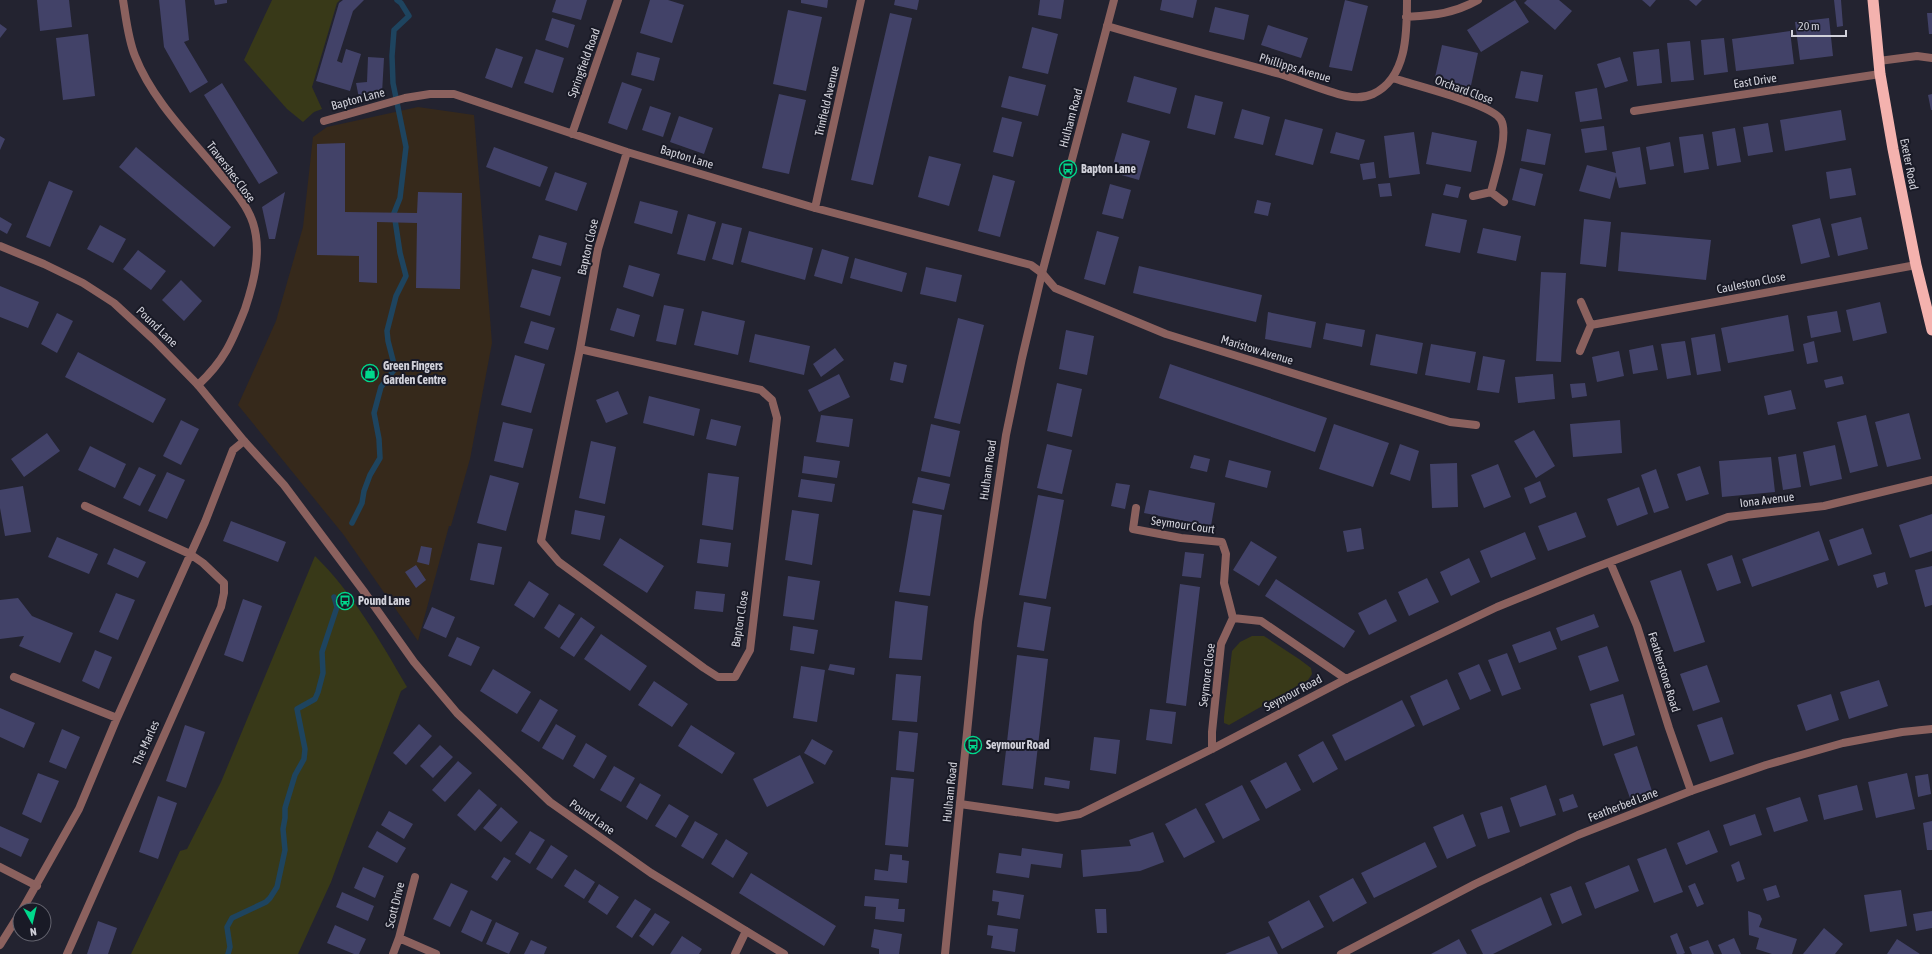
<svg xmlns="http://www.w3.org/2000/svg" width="1932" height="954" font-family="'Asap Condensed',sans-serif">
	<rect width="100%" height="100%" fill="#232330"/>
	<path fill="#36291b" d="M418,107L474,115L492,343L470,459L451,526H449L418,641L343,534L238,405L276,321L303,227L313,137L327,127Z"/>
	<path fill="#383918" d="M272,0H340L337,3L312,87L322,109L314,112L303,122L287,109L244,60Z
		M315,556C352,592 381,642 407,687L401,691L331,882L298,954H131L180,851L187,849L221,782Z
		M1252,636H1264L1299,659L1311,668L1312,674L1308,680L1229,725L1224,723V717L1232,651L1240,642Z"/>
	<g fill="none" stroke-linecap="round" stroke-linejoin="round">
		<path stroke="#1e445f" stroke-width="5.5" d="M352,523L362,503L364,491L370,475L380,458L379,439L374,413L381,387L394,370V364L388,341L387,331L396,296L406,276L400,253L394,213L400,198L406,147L393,83L392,56L394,30L409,16L401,3L397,0
			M228,954L230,947L227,927L232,918L266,902L270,898L277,887L285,850L283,829L285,818V808L295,775L304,759L305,749L297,709L315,699L318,692L323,673L322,652L337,607L334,597"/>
	</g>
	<path fill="#424268" d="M37,0H69L72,27L40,31Z
		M159,0H185L189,40L184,42L208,82L190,93L164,47Z
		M214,0H227V3L215,5Z
		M343,0H364L353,11L337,61L342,63L346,49L361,54L350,91L316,81L339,3Z
		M556,0H587L581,20L552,12Z
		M650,0H668L684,5L672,43L640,33Z
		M801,0H828L827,8L801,3Z
		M895,0H919L917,10L894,5Z
		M1040,0H1064L1061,19L1038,15Z
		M1162,0H1197L1193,18L1160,10Z
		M1345,0L1368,6L1352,71L1329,67Z
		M1515,0L1529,22L1481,52L1467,30Z
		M1527,0H1559L1572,11L1555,30L1524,3Z
		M1642,0H1656L1650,7Z
		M1689,0H1702L1696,6Z
		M1834,0H1841L1843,26L1837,27Z
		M1215,7L1249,15L1244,40L1209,32Z
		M788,10L822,17L806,91L773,84Z
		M890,13L912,18L873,185L851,180Z
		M1927,13H1932V34H1929Z
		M552,18L575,25L568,48L545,40Z
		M1829,18L1833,56L1800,60L1795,22Z
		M0,24L7,29L0,38Z
		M1268,25L1308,38L1301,58L1261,45Z
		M1032,27L1058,34L1048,74L1022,68Z
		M1790,31L1794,64L1736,71L1732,39Z
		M88,34L95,96L63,100L56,38Z
		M1724,38L1728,72L1704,75L1701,40Z
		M1690,41L1694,80L1671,82L1667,43Z
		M1442,45L1478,53L1470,90L1434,82Z
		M496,48L523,57L512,88L485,78Z
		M536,49L564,58L553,93L524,83Z
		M1659,49L1662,83L1637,86L1633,52Z
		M637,52L660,58L654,81L631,75Z
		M368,57L384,58L382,93L359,98L356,83L367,82Z
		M1620,57L1628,81L1605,88L1597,64Z
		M1521,71L1543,75L1538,102L1515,98Z
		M1009,76L1046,85L1038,116L1001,107Z
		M1134,76L1177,88L1170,114L1127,102Z
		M622,82L642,89L627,130L608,123Z
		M222,83L278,173L259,184L204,95Z
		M1597,88L1602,119L1580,122L1575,92Z
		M779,94L806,100L789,174L762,168Z
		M1932,94V110H1931L1928,95Z
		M1195,95L1223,102L1215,135L1187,128Z
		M650,106L671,113L663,137L642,130Z
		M1242,109L1270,117L1263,145L1234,138Z
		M1841,110L1846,140L1785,151L1780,120Z
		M679,116L713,128L704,154L670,142Z
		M1002,117L1022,122L1013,157L993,152Z
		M1285,119L1323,129L1313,165L1275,155Z
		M1768,123L1773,152L1748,156L1743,127Z
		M1604,126L1607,150L1585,153L1581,129Z
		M1735,128L1741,162L1717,166L1712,132Z
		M1527,129L1551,134L1545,165L1521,161Z
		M1336,132L1365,140L1359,160L1330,153Z
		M1414,132L1420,174L1389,178L1384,136Z
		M1432,132L1477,141L1471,172L1426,164Z
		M1122,133L1150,141L1139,180L1111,172Z
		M1703,134L1709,169L1684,173L1679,137Z
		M0,136L5,139L0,150Z
		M1670,142L1674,166L1650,170L1646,147Z
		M345,143V212L417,213L418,192L462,193L460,289L416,288L417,223L377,222V283L359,282V256L317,255V144Z
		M136,147L231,227L214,247L119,167Z
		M494,147L548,167L540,187L486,167Z
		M1640,147L1646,184L1619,188L1616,176L1610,199L1579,191L1587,165L1616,173L1612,152Z
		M929,156L961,164L949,206L918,197Z
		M1374,162L1376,178L1363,180L1360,164Z
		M1520,168L1543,174L1535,206L1512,200Z
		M1851,168L1856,195L1830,199L1826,172Z
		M555,172L587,183L577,211L545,200Z
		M993,175L1015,181L1000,237L978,231Z
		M49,181L73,191L50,247L26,237Z
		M1390,183L1392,196L1380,197L1378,184Z
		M1110,184L1131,190L1123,219L1102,214Z
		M1446,184L1461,187L1458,198L1443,195Z
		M285,192L275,239H269L262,207Z
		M1257,200L1271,203L1268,216L1254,213Z
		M640,201L678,211L672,234L634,223Z
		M1432,213L1467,220L1460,253L1425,246Z
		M688,214L716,222L705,261L677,254Z
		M0,217L12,224L7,234L0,230Z
		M1861,217L1868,249L1838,256L1831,224Z
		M1820,218L1830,257L1801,264L1792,225Z
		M1584,219L1611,222L1606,267L1580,264Z
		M722,223L742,228L733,265L712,259Z
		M100,225L126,239L113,263L87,249Z
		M1483,228L1521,236L1516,261L1477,253Z
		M749,231L813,248L805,280L741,262Z
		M1097,231L1119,237L1105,285L1084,279Z
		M1621,232L1711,240L1706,280L1618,271Z
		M539,235L567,243L561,266L532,258Z
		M822,249L849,257L842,284L814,276Z
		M138,250L166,271L151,290L123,269Z
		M855,258L907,273L902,292L850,278Z
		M629,265L660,274L653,297L623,287Z
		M1139,266L1262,295L1256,322L1133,293Z
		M926,267L962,275L956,302L920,294Z
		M532,269L561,277L550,316L520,307Z
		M1541,272L1566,273L1561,362L1536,361Z
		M181,280L202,301L184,321L162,300Z
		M0,286L39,302L28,328L0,317Z
		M1880,302L1887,333L1853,341L1846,310Z
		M664,305L684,309L676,345L656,341Z
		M617,308L640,315L634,337L610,330Z
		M702,311L745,321L738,355L694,345Z
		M1837,311L1841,332L1811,338L1807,316Z
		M1268,312L1316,322L1311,348L1265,339Z
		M57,313L73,321L57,353L41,344Z
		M1788,315L1794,351L1728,363L1721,328Z
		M958,318L984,325L960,424L934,418Z
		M531,321L555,328L548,350L524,343Z
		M1326,323L1365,330L1362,347L1323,339Z
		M1066,330L1094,336L1087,375L1059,369Z
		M755,334L810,346L804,375L749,362Z
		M1376,334L1423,343L1417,374L1370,365Z
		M1715,334L1721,371L1697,375L1691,338Z
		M1685,341L1691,375L1667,379L1661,344Z
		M1814,341L1818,362L1807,364L1803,344Z
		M1431,344L1476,352L1470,383L1425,375Z
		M1653,345L1658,370L1633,374L1629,350Z
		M835,348L844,360L821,377L813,364Z
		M1619,351L1624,376L1597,382L1592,357Z
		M78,352L166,399L153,423L65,377Z
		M515,355L545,364L531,413L501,405Z
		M1483,356L1505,360L1499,393L1477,390Z
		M894,362L907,365L903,383L890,380Z
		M1170,364L1327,418L1315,452L1159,398Z
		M839,374L850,397L819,412L808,390Z
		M1553,374L1555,399L1518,403L1515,377Z
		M1842,376L1844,384L1826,388L1824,380Z
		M1057,383L1082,389L1072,437L1047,431Z
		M1585,383L1587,396L1572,398L1570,384Z
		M1791,390L1796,409L1768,415L1764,396Z
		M618,391L628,414L606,423L596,400Z
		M649,396L700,409L694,436L643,423Z
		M1909,413L1921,459L1887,467L1875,422Z
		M821,415L853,419L849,447L816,442Z
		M1866,415L1878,466L1850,473L1837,422Z
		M711,419L741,426L736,446L706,439Z
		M181,420L199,429L181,465L163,456Z
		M1620,420L1622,453L1573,457L1570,424Z
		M503,422L533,429L523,468L494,461Z
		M931,424L960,431L950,477L921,471Z
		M1334,424L1389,443L1373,487L1319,469Z
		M1534,430L1555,466L1536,478L1514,441Z
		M47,433L60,451L24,477L11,459Z
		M591,441L616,447L605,504L579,498Z
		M1047,444L1072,450L1062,494L1037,488Z
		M1400,444L1419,451L1410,481L1390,474Z
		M1835,445L1842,479L1810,486L1803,452Z
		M90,446L126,464L115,488L78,470Z
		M1796,454L1801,487L1783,490L1778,457Z
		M1194,455L1210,459L1207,472L1190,468Z
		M804,456L840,461L837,478L802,473Z
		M1771,457L1775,492L1722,497L1719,461Z
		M1229,460L1271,471L1267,488L1225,477Z
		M1457,463L1458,507L1432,508L1430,464Z
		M1498,464L1511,497L1484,508L1471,475Z
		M1700,466L1709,494L1686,501L1677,474Z
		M139,467L156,475L140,506L123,498Z
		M1656,469L1669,508L1654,513L1641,475Z
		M167,472L185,480L167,519L148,511Z
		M708,473L739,477L733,530L702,525Z
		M490,475L519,483L506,531L477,523Z
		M918,477L950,484L944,510L912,503Z
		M801,479L835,484L832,502L798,497Z
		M1540,481L1546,497L1530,504L1524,488Z
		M1116,483L1130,485L1125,509L1111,506Z
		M23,486L31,532L5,536L0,508V490Z
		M1639,487L1648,514L1617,526L1607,499Z
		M1149,490L1215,503L1211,526L1144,513Z
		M1038,495L1064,500L1046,599L1019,595Z
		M575,510L605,516L600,540L571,534Z
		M792,510L819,514L812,565L785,560Z
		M913,510L942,515L930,596L899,592Z
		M1576,512L1586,537L1548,551L1538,526Z
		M1932,514V551L1910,558L1899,525Z
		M231,521L286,542L278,562L223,541Z
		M1361,528L1364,549L1347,552L1343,531Z
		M1863,528L1872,554L1838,566L1829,540Z
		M1819,531L1829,560L1752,587L1742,559Z
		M1525,532L1536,559L1491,578L1480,551Z
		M57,537L98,554L89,574L48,557Z
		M620,538L664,566L647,593L603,565Z
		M700,539L731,543L728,567L697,563Z
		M1251,541L1277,557L1259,586L1233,570Z
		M478,543L502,547L494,585L470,580Z
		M421,546L432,548L429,565L417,562Z
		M114,548L146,562L138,578L107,564Z
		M1185,552L1204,554L1201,578L1182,576Z
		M1732,555L1741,583L1717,591L1707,564Z
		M1469,558L1480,582L1451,596L1440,572Z
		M416,565L426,580L416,588L405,572Z
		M1932,566V605L1925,607L1915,570Z
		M1681,570L1705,642L1674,652L1650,581Z
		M1885,572L1888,584L1877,588L1873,575Z
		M788,576L820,581L814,620L783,616Z
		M1427,578L1439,602L1409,616L1398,592Z
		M1276,579L1355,631L1344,648L1265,596Z
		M529,581L549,594L534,618L514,605Z
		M1180,584L1200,587L1186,706L1166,703Z
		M696,591L725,594L723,612L694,609Z
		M116,593L135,600L118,640L99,632Z
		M18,598L32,616L73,633L60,663L19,646L24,636L0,639V600Z
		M243,599L262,606L243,662L224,655Z
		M1386,599L1397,621L1369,635L1358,613Z
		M895,601L928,606L922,660L889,658Z
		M1024,602L1051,607L1044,651L1017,647Z
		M559,604L575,614L559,638L544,628Z
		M432,607L455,617L446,638L423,628Z
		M1594,614L1599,627L1561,641L1556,628Z
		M581,617L595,627L574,657L560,648Z
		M793,626L818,630L814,654L790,650Z
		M1550,631L1557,649L1519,663L1512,645Z
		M601,634L647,666L630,691L584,659Z
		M457,637L480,647L471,666L448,656Z
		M1607,646L1619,681L1590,691L1578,656Z
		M95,650L112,657L99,689L82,681Z
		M1507,653L1521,689L1502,696L1488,660Z
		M1017,655L1048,659L1033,789L1002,785Z
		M830,664L855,668L854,675L828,670Z
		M1479,664L1491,691L1470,700L1458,673Z
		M1707,665L1720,702L1693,711L1680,674Z
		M801,666L825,670L817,722L793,718Z
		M493,669L531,692L517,714L480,691Z
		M896,674L921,676L917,722L892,720Z
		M1447,679L1460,709L1423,726L1410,696Z
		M1879,680L1888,706L1849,719L1840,692Z
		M654,681L688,704L672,727L638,705Z
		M1623,694L1635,735L1603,746L1590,704Z
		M1831,694L1839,720L1806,731L1797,705Z
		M540,699L558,710L539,742L521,731Z
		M1402,700L1415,726L1345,761L1332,735Z
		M0,708L35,723L24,748L0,737Z
		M1150,709L1176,712L1172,744L1146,740Z
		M1722,717L1734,754L1710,762L1697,725Z
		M419,724L432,736L406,765L393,753Z
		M556,724L576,736L563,760L542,748Z
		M185,725L205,732L186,788L166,781Z
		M691,725L735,753L722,774L678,746Z
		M62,729L80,737L66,769L49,762Z
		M899,731L918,733L914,772L896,770Z
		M1094,737L1120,740L1116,774L1090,770Z
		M812,739L833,751L825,765L804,753Z
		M1323,741L1338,769L1313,783L1298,755Z
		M586,743L607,756L594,779L573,766Z
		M440,745L453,757L433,778L420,766Z
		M1637,746L1652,791L1630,798L1614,754Z
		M800,755L814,783L767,807L753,779Z
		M458,761L472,773L445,802L432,790Z
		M1286,762L1301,790L1266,809L1250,781Z
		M614,766L635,778L621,802L600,790Z
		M38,773L59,781L41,823L22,814Z
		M1907,773L1915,809L1876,818L1868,782Z
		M1928,774L1931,794L1918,797L1915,776Z
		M891,777L914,779L908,847L885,845Z
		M1045,777L1070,781L1069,789L1044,785Z
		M640,783L661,795L647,820L626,807Z
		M1242,785L1260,820L1223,839L1205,804Z
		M1546,785L1556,815L1520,827L1510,798Z
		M1857,785L1863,810L1824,820L1818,795Z
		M479,789L497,805L475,831L457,815Z
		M1573,794L1578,807L1563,812L1559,799Z
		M158,796L177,803L158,859L139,852Z
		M1800,797L1808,821L1774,832L1766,808Z
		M669,804L689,816L676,838L655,826Z
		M1502,806L1510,832L1488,839L1480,813Z
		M501,807L518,822L501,842L483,828Z
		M1196,808L1215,842L1184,858L1165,824Z
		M389,811L413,824L404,839L381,825Z
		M1463,814L1476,846L1447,859L1433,827Z
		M1755,814L1762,835L1730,846L1723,825Z
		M695,821L718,834L703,859L681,846Z
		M1932,821V850H1927L1923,823Z
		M0,826L29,839L21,857L0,847Z
		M1709,830L1718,852L1686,865L1677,843Z
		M377,831L406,848L397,863L368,847Z
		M530,831L545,840L530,864L515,854Z
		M1153,832L1164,862L1140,871L1083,877L1081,850L1131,846L1129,840Z
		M726,839L748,853L733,878L711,864Z
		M1425,842L1437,867L1374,898L1361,873Z
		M551,845L568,856L552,879L536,869Z
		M1022,848L1063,854L1061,868L1031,864L1029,878L996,873L999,853L1021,856Z
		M1666,848L1683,892L1654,903L1637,859Z
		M890,854L902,855V860L909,861L907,883L874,880L875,869L888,871Z
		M504,857L511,861L497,881L491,877Z
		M1739,861L1745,879L1737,882L1731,865Z
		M1629,865L1639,891L1595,909L1585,883Z
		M363,867L384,876L375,898L354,888Z
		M575,869L595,882L584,899L564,886Z
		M751,873L836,926L824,946L739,893Z
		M1353,878L1367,903L1333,922L1319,896Z
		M451,883L468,891L450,927L433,919Z
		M1695,883L1704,904L1697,907L1688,886Z
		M599,884L619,897L607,915L588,902Z
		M1776,885L1780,897L1767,901L1763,889Z
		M1571,886L1582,915L1562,924L1550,894Z
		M993,890L1024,895L1020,919L997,915L999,902L992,901Z
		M1901,890L1907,926L1870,932L1864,895Z
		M342,892L374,906L368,921L336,907Z
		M865,896L899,899L898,909H905L904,922L875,919L876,907L864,906Z
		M1541,897L1552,925L1493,954H1483L1471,930Z
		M635,899L651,909L632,938L616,927Z
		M1309,900L1324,927L1282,949L1268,922Z
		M1095,909H1106L1107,933H1097Z
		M471,910L492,920L482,942L461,932Z
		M1748,911L1760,915L1762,919L1759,927L1797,939L1792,954H1772L1756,949L1759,938L1749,935Z
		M1932,911V928L1916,931L1913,914Z
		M655,913L670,922L653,946L639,936Z
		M98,921L117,928L108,954H87Z
		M496,922L519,933L509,954L486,944Z
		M335,925L366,939L359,954H354L327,943Z
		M988,925L1018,929L1015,952L991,948L993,936L987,935Z
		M1824,928L1843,944L1835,954H1803Z
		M874,929L902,934L899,954H879V949L871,947Z
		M1677,933L1685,953L1683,954H1677L1670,936Z
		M682,936L702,949L699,954H670Z
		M1269,936L1278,954H1225Z
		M1734,938L1741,954H1722L1718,945Z
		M1459,939L1467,954H1431Z
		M1897,939L1920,954H1887Z
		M531,940L547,947L544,954H524Z
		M1708,940L1714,954H1692L1689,947Z"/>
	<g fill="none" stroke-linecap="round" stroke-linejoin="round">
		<path stroke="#8b615e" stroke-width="8" d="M123,0C126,18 128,39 135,56C151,97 184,131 212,164C226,182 246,201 253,223C262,251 254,282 245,309C232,342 224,361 198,385
			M1406,17C1434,15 1453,14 1478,0
			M1107,26C1165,43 1222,58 1280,74C1302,81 1324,91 1346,96C1355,98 1364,98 1373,94C1407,78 1407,33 1407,0
			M1879,61L1917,56L1932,58
			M1393,78C1412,85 1493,104 1501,120C1509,134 1495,175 1491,192
			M1634,111L1880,74
			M324,121L405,98L430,94H454L627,152L815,208L1031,265L1042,273L1055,288L1166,334L1450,422L1476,425
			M572,134L618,0
			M1473,196L1491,192L1504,202
			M815,208L861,0
			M1591,325L1916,265
			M580,349L761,390L772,400L777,418L750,650L735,677H718L704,668L559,562L541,541L580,349L598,249L627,152
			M1580,351L1591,325L1581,302
			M1136,508L1133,529L1181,538L1222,542L1226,554L1224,583L1233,618
			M1610,562L1637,626L1669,728L1691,791
			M14,677L117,718
			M1212,749V732L1221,644L1233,618L1261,621L1346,679
			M960,804L1057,818L1080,814L1212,749L1346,679L1497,607L1586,571L1728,517L1824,506L1932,480
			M0,867L37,886
			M22,910L79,809L117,718L205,522L233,450L244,441
			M399,938L415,877
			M0,945L20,913
			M67,954L221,607L224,593V583L203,563L190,554L85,506
			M393,954L399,938L436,954
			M735,954L746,931"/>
		<path stroke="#8b615e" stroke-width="8" d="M0,246L44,264L83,283L114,303L154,340L198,385L244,441L284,485L365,593L414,662L457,713L550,802L651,873L784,954
			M945,954L978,622L1006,435L1022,358L1042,273L1114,0
			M1341,954L1475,884L1578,835L1691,791L1766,765L1843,743L1902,732L1932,729"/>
		<path stroke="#f4b2ae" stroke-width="11" d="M1873,0L1880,74L1893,149L1916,265L1932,330"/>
	</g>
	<defs>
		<g id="bus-ring" transform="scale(0.9)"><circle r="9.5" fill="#191a26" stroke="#00d98c" stroke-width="1.5"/><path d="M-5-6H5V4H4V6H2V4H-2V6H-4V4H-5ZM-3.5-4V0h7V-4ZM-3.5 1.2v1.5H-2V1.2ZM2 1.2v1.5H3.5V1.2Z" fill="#00d98c"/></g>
		<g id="shop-ring" transform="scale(0.9)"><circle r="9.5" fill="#191a26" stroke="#00d98c" stroke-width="1.5"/><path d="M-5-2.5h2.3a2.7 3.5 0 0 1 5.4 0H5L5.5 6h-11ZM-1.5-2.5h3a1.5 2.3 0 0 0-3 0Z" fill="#00d98c"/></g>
	</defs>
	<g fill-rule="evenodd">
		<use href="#bus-ring" x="1068" y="169"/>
		<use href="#shop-ring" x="370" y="373"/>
		<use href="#bus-ring" x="345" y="601"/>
		<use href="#bus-ring" x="973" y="745"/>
	</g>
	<g text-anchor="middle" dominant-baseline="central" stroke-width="4" stroke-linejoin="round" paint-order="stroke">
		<g font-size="12" fill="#d1d1da" stroke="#191a26">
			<text transform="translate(584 63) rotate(-70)">Springfield Road</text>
			<text transform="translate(1295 68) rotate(17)">Phillipps Avenue</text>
			<text transform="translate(1755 81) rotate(-9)">East Drive</text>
			<text transform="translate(1464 90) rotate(20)">Orchard Close</text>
			<text transform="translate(358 99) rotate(-15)">Bapton Lane</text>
			<text transform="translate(827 101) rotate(-77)">Trinfield Avenue</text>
			<text transform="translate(1071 118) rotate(-75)">Hulham Road</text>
			<text transform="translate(687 157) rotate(17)">Bapton Lane</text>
			<text transform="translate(1909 164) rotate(79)">Exeter Road</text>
			<text transform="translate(231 172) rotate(53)">Travershes Close</text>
			<text transform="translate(588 247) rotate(-77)">Bapton Close</text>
			<text transform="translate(1751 283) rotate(-11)">Cauleston Close</text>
			<text transform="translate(157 327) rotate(44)">Pound Lane</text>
			<text transform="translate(1257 350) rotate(17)">Maristow Avenue</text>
			<text transform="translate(988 470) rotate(-82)">Hulham Road</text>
			<text transform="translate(1767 500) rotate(-7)">Iona Avenue</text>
			<text transform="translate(1183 525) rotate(8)">Seymour Court</text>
			<text transform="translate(740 619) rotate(-81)">Bapton Close</text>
			<text transform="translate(1664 672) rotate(73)">Featherstone Road</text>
			<text transform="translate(1207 675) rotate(-83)">Seymore Close</text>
			<text transform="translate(1293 693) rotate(-28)">Seymour Road</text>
			<text transform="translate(146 743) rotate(-66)">The Marles</text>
			<text transform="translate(950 792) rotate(-84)">Hulham Road</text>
			<text transform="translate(1623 805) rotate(-21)">Featherbed Lane</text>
			<text transform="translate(592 817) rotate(35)">Pound Lane</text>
			<text transform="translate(395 905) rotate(-76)">Scott Drive</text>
		</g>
		<g font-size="12" font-weight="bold" fill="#d1d1da" stroke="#191a26" text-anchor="start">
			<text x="1081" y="169">Bapton Lane</text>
			<text x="383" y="366">Green Fingers<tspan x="383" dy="14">Garden Centre</tspan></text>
			<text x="358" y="601">Pound Lane</text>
			<text x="986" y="745">Seymour Road</text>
		</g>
	</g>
	<g transform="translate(32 922) rotate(172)"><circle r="19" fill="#191a26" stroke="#63636e"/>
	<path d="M0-3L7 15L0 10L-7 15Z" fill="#00d98c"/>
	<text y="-6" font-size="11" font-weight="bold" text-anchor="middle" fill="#d1d1da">N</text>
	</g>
	<path d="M1792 30v6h54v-6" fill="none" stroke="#d1d1da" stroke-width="2"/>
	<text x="1798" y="30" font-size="12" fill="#d1d1da" stroke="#191a26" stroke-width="3" paint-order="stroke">20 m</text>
</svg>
